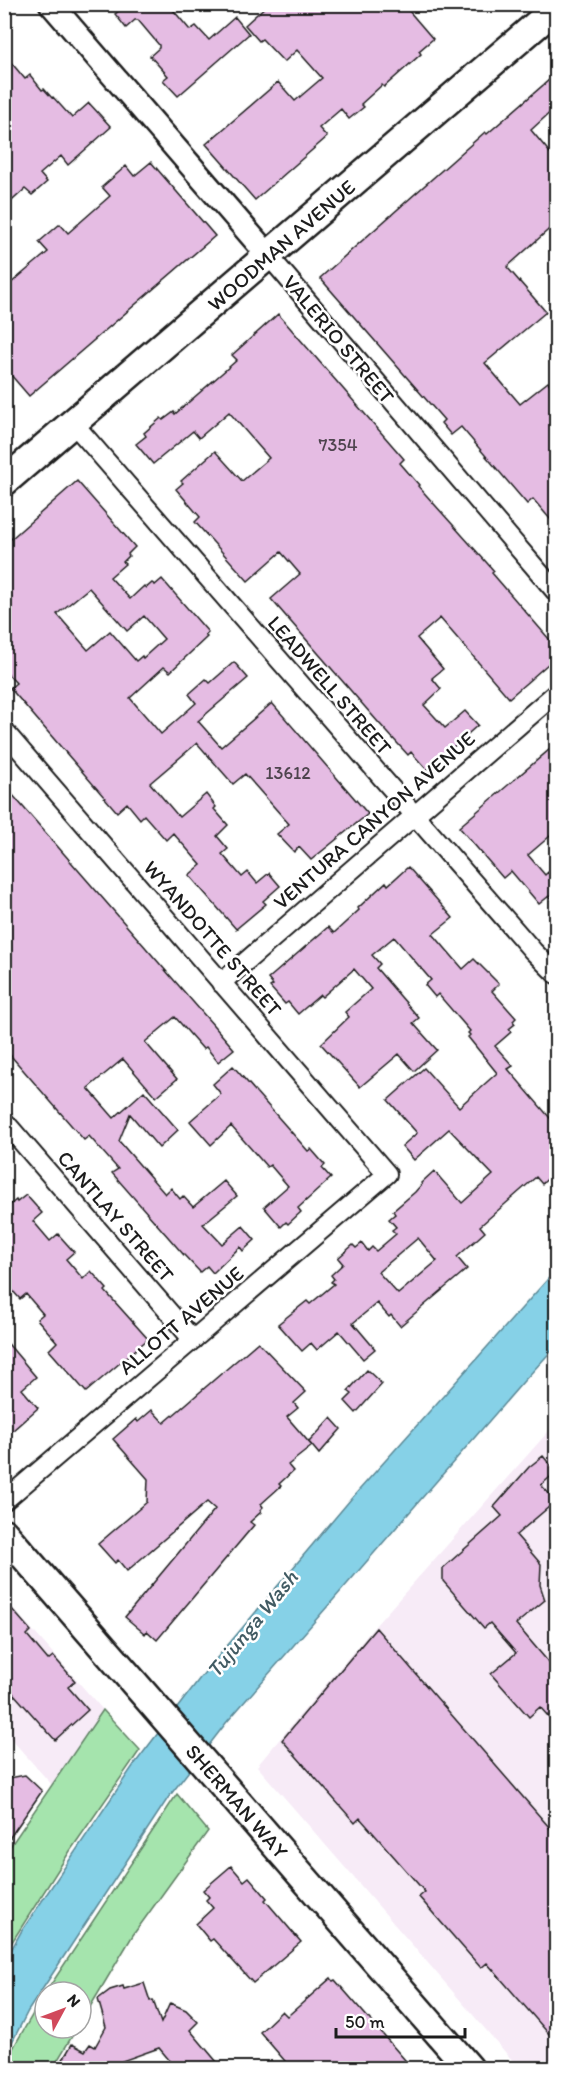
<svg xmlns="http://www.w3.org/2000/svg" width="561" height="2073" font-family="Itim,sans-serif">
	<rect width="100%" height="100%" fill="#fff"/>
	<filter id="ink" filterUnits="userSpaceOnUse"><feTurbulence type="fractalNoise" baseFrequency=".0167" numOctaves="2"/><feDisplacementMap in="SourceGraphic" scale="12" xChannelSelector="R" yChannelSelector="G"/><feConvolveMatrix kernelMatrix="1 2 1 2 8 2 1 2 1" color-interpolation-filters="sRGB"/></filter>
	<g filter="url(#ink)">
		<path fill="#f7ebf7" d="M556,1423V2068H519L257,1766L375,1626Z
			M4,1598L103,1710L52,1785L5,1732Z"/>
		<path fill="#a5e4ad" stroke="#608064" stroke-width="1.5" d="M103,1710L140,1750L70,1851L5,1953V1854Z
			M177,1794L208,1831L133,1935L81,2022V1992H46Z
			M45,1993V2028H77L53,2068H5V2062Z"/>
		<path fill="#86d1e7" stroke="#5c8996" stroke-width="1.5" d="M556,1270V1346L523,1382L226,1723L168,1798L28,2011L5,2056V1961L21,1932L133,1766L200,1678L351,1499Z"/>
		<path fill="#e5bce3" stroke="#1c1c1c" stroke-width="1.5" fill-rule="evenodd" d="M122,4H168L190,30L196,26L209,40L235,17L249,34L178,96L163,80L168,76L150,56L159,48V45L138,20H135L126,28L115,14L124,7Z
			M268,4H403L433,39L419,51L421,54L384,87L382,85L361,104L364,107L349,119L341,109L319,128L327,137L255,200L206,144L278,82L295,101L322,78L297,50L284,62L262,39L259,41L245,25Z
			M4,54L25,79L30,75L42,90L44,89L52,98L53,97L72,118L89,103L111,127L68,165L61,156L40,174L47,182L32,195L25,189L4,208Z
			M556,74V107L531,130L556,160V223L507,267L546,312L485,363L520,404L548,382L556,391V526L533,499L527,504L461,427L451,435L441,423L444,420L320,278L485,132L487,134Z
			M151,162L215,236L29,396L4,367V289L48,252L39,242L60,224L68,233L110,196L102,187L126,166L134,176Z
			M278,314L404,459L400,463L419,485L418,486L487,563L494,571L492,573L556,647V657L509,698L440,618L417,638L443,669L432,678L441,689L424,705L445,728L465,711L478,725L427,770L411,752L408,755L378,722L271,599L300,574L281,552L248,581L195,522L200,517L176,489L183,483L181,481L215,451L242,481L269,458L229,412L199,438L193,431L153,464L136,444L146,436L144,433L161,418L163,420L174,412L175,414L237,360L232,355Z
			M77,481L135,547L128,554L129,556L123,562L125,564L110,577L130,599L144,586L146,588L152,583L155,585L162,579L208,632L205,635L207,637L170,672L164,667L130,698L161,734L196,703L189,694L206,679L210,683L234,662L248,678L198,721L221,747L272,703L368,814L311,860L299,847L294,852L277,834L289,824L245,774L233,784L197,743L150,783L179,817L206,794L216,807L214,809L228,825L217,836L228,849L222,854L242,877L248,872L257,883L269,873L280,886L263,901L266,904L236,929L189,875L201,865L173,833L166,840L144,815L140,819L127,803L117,812L10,688L16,683L4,670V545ZM89,588L127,631L144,616L164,639L143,658L142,656L136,661L110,631L88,650L57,614Z
			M556,744V831L528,855L545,875L548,872L556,882V905L549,896L539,904L511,871L503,878L459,827Z
			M4,785L234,1049L218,1062L206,1047L203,1049L175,1017L145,1042L177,1079L156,1097L123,1059L88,1088L114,1118L144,1091L178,1130L159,1148L130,1114L119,1141L165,1194L171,1188L180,1199L183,1196L193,1207L224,1181L237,1196L203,1224L222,1244L243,1226L255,1240L243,1251L240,1247L213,1273L207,1266L200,1272L183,1254L112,1173L118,1169L89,1136L84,1140L4,1048Z
			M408,867L453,918L433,934L463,969L474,959L499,984L492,991L516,1018L513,1021L515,1024L509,1029L511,1032L495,1046L513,1066L508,1069L556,1125V1171L542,1184L536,1177L480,1226L485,1232L457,1257L467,1269L400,1326L391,1315L389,1317L377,1303L353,1323L375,1349L363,1359L339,1331L317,1350L311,1343L302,1351L278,1324L307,1301L310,1304L334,1284L331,1282L334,1279L331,1275L343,1264L338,1258L353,1245L356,1248L362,1243L368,1251L372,1247L376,1251L396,1234L392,1230L396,1227L389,1219L395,1214L393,1211L415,1192L422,1184L421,1183L434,1171L462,1203L493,1175L449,1129L414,1160L402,1146L417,1133L388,1100L424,1068L459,1107L497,1073L468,1037L470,1035L468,1033L470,1031L438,994L435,997L425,985L431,980L394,937L372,955L380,964L376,968L419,1018L413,1023L437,1050L414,1071L399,1054L360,1087L321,1044L349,1017L345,1012L371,989L354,969L322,997L320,995L298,1014L288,1002L285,1004L270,987L273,985L268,979L328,927L334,933L359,910L358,908L386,882L388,885ZM418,1238L437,1261L398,1294L378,1272Z
			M233,1066L308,1151L311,1149L325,1165L322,1168L331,1178L298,1208L301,1212L288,1224L286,1222L281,1227L264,1207L288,1186L270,1165L267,1167L231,1126L211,1145L190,1121L221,1094L213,1084Z
			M26,1195L42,1213L33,1221L50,1241L58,1234L74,1252L66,1259L83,1279L91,1271L107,1289L105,1291L148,1339L86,1392L49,1350L57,1342L37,1319L43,1314L26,1294L20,1299L4,1281V1277L8,1274L4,1268V1210L16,1200L17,1202Z
			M4,1339L36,1377L22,1389L38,1408L4,1438Z
			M258,1342L306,1392L294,1403L298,1408L287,1417L312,1446L288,1465L293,1471L279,1484L281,1486L261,1504L263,1507L260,1510L261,1512L250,1522L254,1525L157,1640L147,1631L145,1634L125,1617L215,1509L207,1502L127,1571L118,1560L115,1563L98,1544L147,1502L148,1479L113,1439L136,1419L138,1422L152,1410L164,1423Z
			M367,1370L382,1384L356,1413L345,1401L352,1394L348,1391Z
			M331,1418L341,1429L319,1454L309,1442Z
			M543,1456L556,1472L541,1485L556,1501L516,1535L541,1564L540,1585L545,1600L516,1624L556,1671V1725L540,1707L529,1717L491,1674L516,1653L490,1623L484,1628L443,1581V1568L502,1516L494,1507L529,1467Z
			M4,1600L31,1631L27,1635L48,1660L53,1656L75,1681L68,1687L88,1710L55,1740L4,1683Z
			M376,1628L556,1835V2042L487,1963L481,1968L419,1897L425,1892L360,1818L355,1823L282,1740Z
			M25,1775L42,1791L4,1846V1779Z
			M231,1866L244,1881L249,1877L267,1898L265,1900L301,1942L253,1983L213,1939L210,1941L196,1924L213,1908L206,1900L209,1897L203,1890Z
			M331,1978L333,1981L335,1980L412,2068H291L260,2032L282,2011L287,2016L290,2014Z
			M144,1983L150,2001L153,2000L161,2023L170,2003L186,2010L198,2022L190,2030L217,2062L210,2068H176L159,2048L122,2061L118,2068H58L72,2044L85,2051L90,2044L95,2047L106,2027L98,1999L110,1990L123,1986L124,1989Z"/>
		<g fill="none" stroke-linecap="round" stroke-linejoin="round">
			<g stroke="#1c1c1c" stroke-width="22">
				<path id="minor" d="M268,255L556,592
					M73,423L533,951L556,974
					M4,731L387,1174L4,1501
					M221,983L556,693
					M4,1121L193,1340"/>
			</g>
			<g stroke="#1c1c1c" stroke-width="27">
				<path id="tertiary" d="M51,4L268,255"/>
			</g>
			<g stroke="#1c1c1c" stroke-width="32">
				<path id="primary" d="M4,482L556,8
					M4,1533L469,2068"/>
			</g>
			<use href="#minor" stroke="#fff" stroke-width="18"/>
			<use href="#tertiary" stroke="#fff" stroke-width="22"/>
			<use href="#primary" stroke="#fff" stroke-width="27"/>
		</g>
	</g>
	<g text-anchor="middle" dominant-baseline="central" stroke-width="5" stroke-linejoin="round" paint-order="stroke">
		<g font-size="18" fill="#4e444e">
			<text x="338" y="445">7354</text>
			<text x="288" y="773">13612</text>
		</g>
		<g font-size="21" fill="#1c1c1c" stroke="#fff">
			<text transform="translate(281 245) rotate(-41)">WOODMAN AVENUE</text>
			<text transform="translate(339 339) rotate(50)">VALERIO STREET</text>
			<text transform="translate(330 685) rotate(49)">LEADWELL STREET</text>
			<text transform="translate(374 820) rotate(-41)">VENTURA CANYON AVENUE</text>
			<text transform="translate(213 938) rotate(49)">WYANDOTTE STREET</text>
			<text transform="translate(116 1216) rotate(49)">CANTLAY STREET</text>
			<text transform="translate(181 1320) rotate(-40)">ALLOTT AVENUE</text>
			<text transform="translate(237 1801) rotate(49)">SHERMAN WAY</text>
		</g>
		<g font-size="22" font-style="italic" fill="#415b63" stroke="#fff">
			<text transform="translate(252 1624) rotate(-51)">Tujunga Wash</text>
		</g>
	</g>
	<rect width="561" height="2073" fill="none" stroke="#fff" stroke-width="24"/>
	<rect x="12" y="12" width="537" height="2049" fill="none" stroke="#1c1c1c" stroke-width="2" filter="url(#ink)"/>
	<g transform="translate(63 2010) rotate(49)"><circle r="28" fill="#ffffff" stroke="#a4a4a4" stroke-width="1.5"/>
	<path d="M0-4.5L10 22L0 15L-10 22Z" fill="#d1495b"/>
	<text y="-9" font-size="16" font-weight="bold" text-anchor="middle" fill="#1c1c1c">N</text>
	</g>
	<path d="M336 2028v9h129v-9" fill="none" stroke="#1c1c1c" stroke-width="3"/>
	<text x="345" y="2028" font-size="18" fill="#1c1c1c" stroke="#ffffff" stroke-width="4.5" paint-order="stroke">50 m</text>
</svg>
